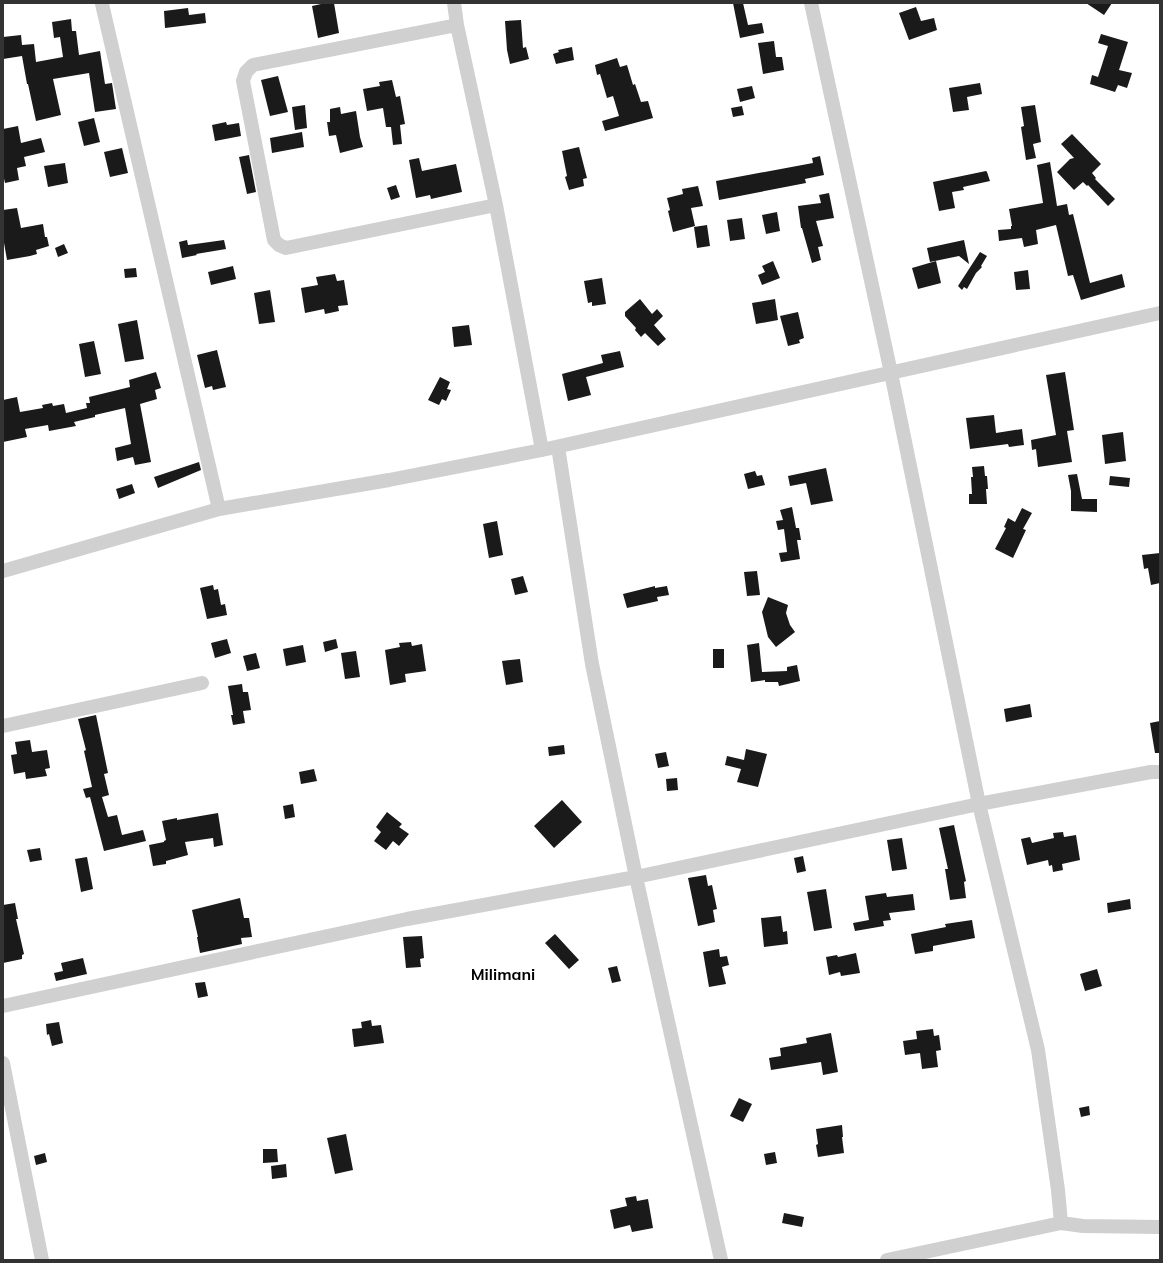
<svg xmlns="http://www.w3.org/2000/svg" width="1163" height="1263" font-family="Mulish,sans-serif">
	<rect width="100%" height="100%" fill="#fff"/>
	<path fill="#1a1a1a" d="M321,3H334L339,33L318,38L312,6L321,4Z
		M733,3H743L748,25L762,23L764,33L740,38Z
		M1086,3H1112L1104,15Z
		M916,7L921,21L934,18L937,30L909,40L899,13Z
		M188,8L189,15L205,13L206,23L165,28L164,11Z
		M71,19L72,31H76L79,55L100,51L105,84L112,83L116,109L95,112L89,73L53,79L61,115L36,121L28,84H27L22,56L3,59V37L21,35L22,45L34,44L36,62L63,57L60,37L54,38L52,22Z
		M521,20L523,48L526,47L529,59L510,64L507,50L505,21Z
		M1101,34L1128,42L1119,70L1132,73L1127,88L1118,85L1115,92L1090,84L1092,75L1098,77L1108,46L1098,43Z
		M774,41L776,57H782L784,70L763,74L758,43Z
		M572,47L574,60L556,64L553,54L559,52L558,50Z
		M617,58L620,67L627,65L633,85L635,84L641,102L648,101L653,118L605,131L602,121L619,116L613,96L607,98L600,74L597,75L595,65Z
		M278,76L288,112L270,116L261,80Z
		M392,80L396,97L400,96L405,124L400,125L402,144L393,145L391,127H386L383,108L367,111L363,89L380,86L379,82Z
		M980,83L982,94L967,97L969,110L953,112L949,88Z
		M752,86L755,98L740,102L737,89Z
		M305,105L307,128L295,130L292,107Z
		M1035,105L1041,142L1033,144L1036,158L1026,160L1021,127L1024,126L1021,107Z
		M742,106L744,115L733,117L731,108Z
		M340,107L341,114L356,111L360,137L363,147L340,153L336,135L329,136L327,122H330V109Z
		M94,118L100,142L84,146L78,122Z
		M226,122L227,125L239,123L241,136L215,141L212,125Z
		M18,126L21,143L41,138L45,152L24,157L26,166L17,168L19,180L5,183L3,174V129Z
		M302,132L304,147L272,153L270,138Z
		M1072,134L1101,164L1092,173L1096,178L1095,179L1115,199L1108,206L1088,185L1087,186L1083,182L1074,190L1057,172L1070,159L1074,158L1061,144Z
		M579,147L587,178L583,179L584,186L569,190L565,177L567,176L562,151Z
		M122,148L128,173L110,177L104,152Z
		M249,155L256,192L247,194L239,157Z
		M820,156L824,175L805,179L806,183L719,200L716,181L813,163L812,158Z
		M419,158L422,171L456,164L462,192L431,199L430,195L416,198L409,160Z
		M1050,162L1057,206L1067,204L1069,215L1073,214L1090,283L1122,274L1125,287L1081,300L1073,275L1068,276L1056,225L1036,230L1038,244L1024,247L1022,238L999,241L998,230L1011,229V226H1012L1009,209L1043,203L1037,165Z
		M65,163L68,183L48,187L44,166Z
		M986,171L987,172L990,181L963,187L964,190L952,192L955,208L939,211L933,182Z
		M396,185L400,197L391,200L387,188Z
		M698,186L703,206L691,208L695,226L673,232L668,211L670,210L667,198L683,194L682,189Z
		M829,193L834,218L816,221L823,246L818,247L821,260L812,263L802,228H801L798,206L821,203L819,195Z
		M17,208L21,228L43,224L45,237H47L49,246L36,250L37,254L30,256L7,260L3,237V210Z
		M777,212L780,231L766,234L762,215Z
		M742,218L745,239L730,241L727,220Z
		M707,225L710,246L697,248L694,227Z
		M187,240L188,245L224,240L226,249L196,254L197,255L182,258L179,242Z
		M964,240L969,264L959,256L930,262L927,248Z
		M64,244L68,253L58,257L55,248Z
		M980,252L987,256L981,266L982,267L976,273L967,289L964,287L962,290L958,286Z
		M773,261L780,278L762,285L758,275L765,272L762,266Z
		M936,261L941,283L918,289L912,268Z
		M233,266L236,279L211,285L208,272Z
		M136,268L137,277L125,278L124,269Z
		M1028,270L1030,289L1016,290L1014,272Z
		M335,274L337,281L344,280L348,305L338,306L339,311L325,314L324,309L305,313L301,288L318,285L316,277Z
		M602,278L606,304L592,306V302L588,303L584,281Z
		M270,290L275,322L259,324L254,293Z
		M640,299L652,314L657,309L663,316L654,325L666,339L658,346L645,333L641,337L635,330L636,328L625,316V312Z
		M775,299L778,320L756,324L752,303Z
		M798,312L804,338L799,340L800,343L788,346L780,316Z
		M137,320L144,359L125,362L118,324Z
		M469,325L472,345L454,347L452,327Z
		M94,341L101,374L85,377L79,344Z
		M217,350L226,387L213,390L212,386L205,388L197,355Z
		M620,351L624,367L586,377L591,395L568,401L562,374L603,363L601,355Z
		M156,372L161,388L155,390L157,399L140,404L151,462L135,465L133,457L117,461L115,448L131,444L125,408L95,415V417L74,422L76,426L49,431L48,425L25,429L27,437L3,442V400L17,397L20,412L43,408L42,405L52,403L53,406L64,404L66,413L87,408L86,403H90L89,397L130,387L129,380Z
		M1065,372L1074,430L1067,431L1072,462L1038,467L1036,449L1032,450L1031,440L1056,435L1046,375Z
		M440,377L450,382L447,389L451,390L446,401L442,399L439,405L428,400Z
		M994,415L996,433L1022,429L1024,445L1009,447L1008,444L970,449L966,418Z
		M1123,432L1126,461L1105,464L1102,435Z
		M199,462L201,470L158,488L154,477Z
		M984,466L985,476H987L988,489H986L987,504H969V494H972L971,477H973L972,467Z
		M826,468L833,501L811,505L806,483L790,486L788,476Z
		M755,471L757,476L762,475L765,485L748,489L744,474Z
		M1077,474L1082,499H1097V512L1071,511V491L1068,475Z
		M1110,476L1130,478L1129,487L1109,485Z
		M132,484L135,493L119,499L116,489Z
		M792,507L796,528H799L801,540H797L800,559L781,562L779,553L787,552L784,529L778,530L776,521L783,520L780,510Z
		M1022,508L1032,513L1023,529L1026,530L1013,558L995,549L1006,528L1004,527L1008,518L1015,522Z
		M497,521L503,555L489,558L483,524Z
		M1160,553V583L1151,585L1148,568L1144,569L1142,555Z
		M757,571L760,595L747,596L744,572Z
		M523,576L528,592L515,595L511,579Z
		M213,585L214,590L218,589L221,605L225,604L227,615L207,619L200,588Z
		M655,586V588L667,586L669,595L657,597L658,601L627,608L623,594Z
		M768,597L788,605L786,613L790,625L795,632L776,647L768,637L762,612Z
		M227,639L231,653L215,658L211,643Z
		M336,639L338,648L325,652L323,642Z
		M411,642L412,646L422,644L426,671L405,674L406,682L390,685L385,650L400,647L399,643Z
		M759,643L762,672L787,671V667L797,665L800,681L779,686L778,682H765V680L751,682L747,645Z
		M303,645L306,662L286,666L283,649Z
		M713,649H724V668H713Z
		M356,651L360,677L345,679L341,653Z
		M256,653L260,668L247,671L243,656Z
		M520,659L523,682L506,685L502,661Z
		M242,684L243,692H248L251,710L243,711L245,723L233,725L231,715H233L228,686Z
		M1030,704L1032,717L1006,722L1004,709Z
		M96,715L108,773L104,774L109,795L102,797L108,817L117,815L122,835L143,830L146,841L104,851L90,797L86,798L83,789L92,787L84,751L86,750L78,719Z
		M1160,721V753H1155L1150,723Z
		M30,740L32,752L47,750L50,768L45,769L47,776L26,779L25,772L14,774L11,755L17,754L15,742Z
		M564,745L565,754L549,756L548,747Z
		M746,749L767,754L758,787L737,782L741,769L725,765L727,756L744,760Z
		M666,752L669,766L658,768L655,754Z
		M314,769L317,781L301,784L299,772Z
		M677,778L678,790L667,791L666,779Z
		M562,800L582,822L554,848L534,826Z
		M293,804L295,817L285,819L283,806Z
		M387,812L402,824L399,827L409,834L399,846L393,841L386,850L374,841L381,832L376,827Z
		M218,813L223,845L214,847L213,838L185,842L188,855L166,861V864L153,866L149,845L164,842V841L166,840L162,821L177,818V820Z
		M954,825L966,881L964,882L966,898L950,900L945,869H948L939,828Z
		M1063,832L1064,837L1076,835L1080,860L1062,864L1063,870L1053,872L1052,865L1049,866L1048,860L1027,865L1021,839L1030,837L1032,843L1054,838L1053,833Z
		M902,838L907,869L892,871L887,840Z
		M40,848L42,860L30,862L27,850Z
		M803,856L806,871L797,873L794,858Z
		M87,857L93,889L81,892L75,859Z
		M706,875L708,886L712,885L717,909L713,910L715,922L698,926L688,878Z
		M826,889L832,928L814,931L807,892Z
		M886,893L887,897L913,894L915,910L889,913L891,920L883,921L884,926L855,931L853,923L869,920L865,896Z
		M240,898L244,918H249L252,937L241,938L242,944L200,953L197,937H198L192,910Z
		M1130,899L1131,909L1108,913L1107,903Z
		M15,903L18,919H16L24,954L22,955V959L3,963V905Z
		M781,916L783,932L787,931L788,944L764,947L761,918Z
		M972,920L975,938L933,946V951L915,954L911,934L946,927L945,924Z
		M555,934L579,960L569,969L545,943Z
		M422,936L424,958L420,959L421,967L406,968L403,937Z
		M719,949L720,957L727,956L729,965L722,967L726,984L709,987L703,952Z
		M856,953L860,973L841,976L840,972L829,975L826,957L837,955L838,957Z
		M83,958L87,974L56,981L54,973L63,971L61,963Z
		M617,966L621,981L612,983L608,968Z
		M1097,969L1102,986L1085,991L1080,974Z
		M205,982L208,996L198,998L195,983Z
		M371,1020L372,1026L381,1025L384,1043L354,1047L352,1029L362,1028L361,1022Z
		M59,1022L63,1043L52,1046L49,1034L47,1035L46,1024Z
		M933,1029L934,1036L939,1035L941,1050L936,1051L938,1067L922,1069L920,1053L905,1055L903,1041L917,1039L916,1031Z
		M831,1033L838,1072L823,1075L821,1062L771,1070L769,1058L781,1056L780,1048L807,1043L806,1038Z
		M739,1098L752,1104L743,1122L730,1116Z
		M1089,1106L1090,1115L1081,1117L1079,1108Z
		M842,1125L843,1137H842L844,1153L818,1157L816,1145L818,1144L816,1129Z
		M346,1134L353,1170L335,1174L327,1138Z
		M263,1149H277L278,1162L263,1163Z
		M775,1152L777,1163L766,1165L764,1154Z
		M45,1153L47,1162L36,1165L34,1156Z
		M286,1164L287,1177L272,1179L271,1166Z
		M636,1196L637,1201L648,1199L653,1228L632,1232L630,1225L614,1229L610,1210L627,1206L625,1198Z
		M784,1213L804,1217L802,1227L782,1223Z"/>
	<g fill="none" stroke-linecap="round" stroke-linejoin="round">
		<path stroke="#d0d0d0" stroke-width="14" d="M454,3L457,25L496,205L542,450
			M811,3L891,373L979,804L1038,1050L1058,1190L1061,1223
			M102,4L219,509
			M457,25L253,65L246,72L243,81L274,240L279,245L286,248L496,205
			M558,447L592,664L636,877L721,1260
			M3,571L219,509L389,480L542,450L1160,313
			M3,726L202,683
			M3,1006L407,919L636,877L979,804L1151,772H1160
			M3,1063L42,1260
			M887,1260L1061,1223L1083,1226L1160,1227"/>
	</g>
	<g text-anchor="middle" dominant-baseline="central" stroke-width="4" stroke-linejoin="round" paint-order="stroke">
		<g font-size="16" font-weight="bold" fill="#000" stroke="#fff">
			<text x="503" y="974">Milimani</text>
		</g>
	</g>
	<rect width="1163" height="1263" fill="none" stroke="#333333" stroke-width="8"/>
</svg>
